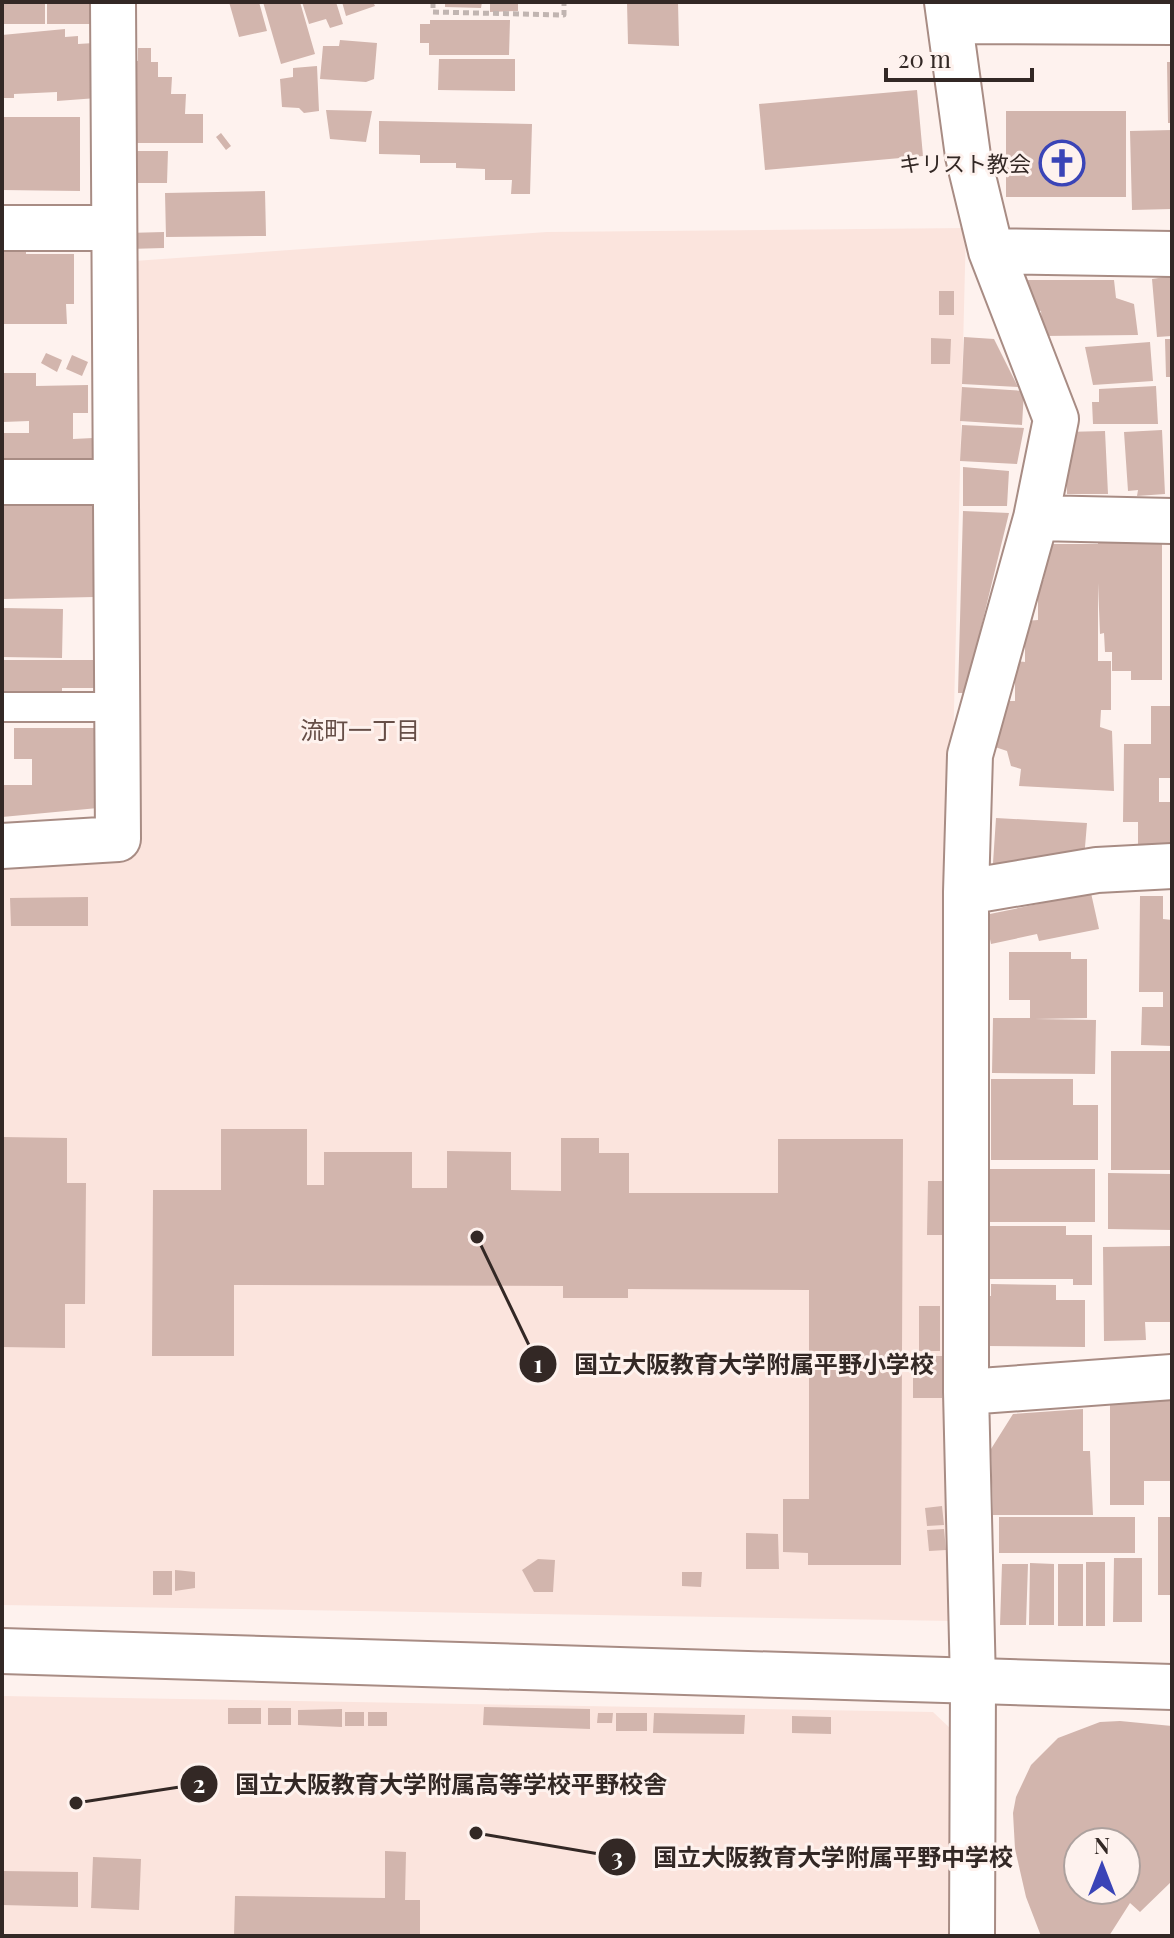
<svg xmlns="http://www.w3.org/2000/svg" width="1174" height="1938" font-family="'Playfair Display','Noto Sans JP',serif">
	<rect width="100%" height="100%" fill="#fef2ee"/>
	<path fill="#fbe4dd" d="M966,228L953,750V1621L2,1605V870L132,858L134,261L547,232Z
		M2,1696L933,1712L952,1730L948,1936H2Z"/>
	<path fill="#d2b5ad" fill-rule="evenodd" d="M2,2H45V24H2Z
		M47,2H95V24H47Z
		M229,2H259L267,31L239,37Z
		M263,2H300L315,54L281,64Z
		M302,2H336L343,24L330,28L326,19L309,24Z
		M342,2H373L375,6L346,16Z
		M445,2H482L481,8L445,7Z
		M490,2H518V11L490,12Z
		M627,2H678L679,46L628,44Z
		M430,20H510L509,55H429V43H420V24H430Z
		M65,29V37L78,36V44L94,43L97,98L57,101V92L14,94V98H3L2,35Z
		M340,40L377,43L374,79L366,82L320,79L323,46H339Z
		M138,48H151V62H158V77H172L171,94H186L185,114H203V143H125L126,61H138Z
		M439,59H515V91L438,90Z
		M1167,62H1172V123H1168Z
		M317,66L319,111L304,113L299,108L282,107L280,79L293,77V68Z
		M917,90L923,156L765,170L759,104Z
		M326,110L372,111L366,142L330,139Z
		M1006,111H1126V197H1006Z
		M2,117H80V191L2,190Z
		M379,121L532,124L530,194H511L512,180H485V169L456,168V163H420V155L379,154Z
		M1172,130V209L1132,210L1130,131Z
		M221,133L231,146L226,150L216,137Z
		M129,151H168L167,183H129Z
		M265,191L266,236L166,237L165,193Z
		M164,232V248L128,249L127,233Z
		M2,246H26V254H74V304H66L67,324H2Z
		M1172,276V336L1157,337L1152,279Z
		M1021,280H1114L1116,298L1134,304L1138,335L1043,336L1041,311L1028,308Z
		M939,291H954V315H939Z
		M964,337L994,339L1018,387L962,384Z
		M931,338L951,339L950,364H931Z
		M1165,339H1172V377H1166Z
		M1150,342L1153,381L1093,385L1085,347Z
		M46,353L62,360L57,372L41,363Z
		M72,355L88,362L82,376L66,369Z
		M3,373H36V386L88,385V413H73V439L93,438V462H2V433H29V421L3,422Z
		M1156,386L1158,424H1093L1092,402H1099V389Z
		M962,387L1024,391L1022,425L960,421Z
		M962,425L1024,428L1017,464L960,461Z
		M1162,430L1165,494L1137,496L1138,490L1128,491L1124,432Z
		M1105,431L1108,494H1067L1065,432Z
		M963,467L1009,471L1007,506H963Z
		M2,501H95L94,597L2,599Z
		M963,511L1009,513L965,693H958Z
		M1098,536H1155L1162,544V680H1131V671H1112V652H1105L1104,633L1100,634L1098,583V661H1111V710H1101L1100,727L1112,731L1114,791L1019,786L1021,769L1011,766L1007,751L995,747V720H1004L1008,701H1015V661L1025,662V621L1038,620V580H1044L1045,544H1098Z
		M2,608L63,609L62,658L2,657Z
		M2,660H95V688H62V696H2Z
		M1151,706H1170V778H1159V802H1170V849H1138V822H1123L1124,744H1151Z
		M14,728H99L98,808L2,817V785H32V759H14Z
		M996,818L1087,823L1084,859L1041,866L993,863Z
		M1091,893L1099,929L1039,941L1037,934L991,944L985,915Z
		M1140,896H1163V919L1172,920V1046L1141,1045L1142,1007H1163V992H1139Z
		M88,897V926H11L10,898Z
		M1009,952H1071V959H1087V1018L1035,1019L1096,1020L1095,1074L992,1073L993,1018H1030V1000H1009Z
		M1111,1051H1172V1170H1111Z
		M991,1079H1073V1105H1098V1160H991Z
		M221,1129H307V1185H324V1152H412V1188H447V1151L511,1152V1190L561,1191V1138H599V1153H629V1193H778V1139H903L901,1565H808V1553L783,1552V1499H809V1290L628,1289V1298H563V1286L234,1285V1356H152L153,1190H221Z
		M2,1137L67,1138V1183H86L85,1304H65V1348L2,1347Z
		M983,1169H1095V1222H983Z
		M1108,1173L1172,1174V1230L1108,1229Z
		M928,1181H944V1235H927Z
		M984,1226H1066V1235H1092V1285H1073V1279H985Z
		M1172,1246V1322H1145L1146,1340L1104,1341L1103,1247Z
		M991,1284L1056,1285V1300H1085V1347L987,1346V1296H991Z
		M919,1306H940V1351H919Z
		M913,1356H942V1398H913Z
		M1110,1401H1172V1481H1144V1505H1110Z
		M1083,1409V1451H1090L1093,1515H993L991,1449L1013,1414Z
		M942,1506L944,1525L927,1526L925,1508Z
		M999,1517H1135V1553H999Z
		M1158,1517H1172V1595H1158Z
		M944,1529L946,1550L929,1551L927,1530Z
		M746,1533L778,1534L779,1569H746Z
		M1114,1558H1142V1622H1113Z
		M538,1559L555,1560L553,1592H534L522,1570Z
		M1086,1562H1105V1626H1086Z
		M1030,1563L1054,1564V1625H1029Z
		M1002,1564H1028L1026,1625H1000Z
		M1058,1564H1083V1626H1058Z
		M175,1570L195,1572V1588L175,1591Z
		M153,1571H172V1595H153Z
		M682,1572H702L701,1587L682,1586Z
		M484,1707L590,1709V1729L483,1725Z
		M228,1708H261V1724H228Z
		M268,1708H291V1725H268Z
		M342,1709V1727L298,1725V1710Z
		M345,1712H364V1726H345Z
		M368,1712H387V1726H368Z
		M598,1713H613L612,1723H597Z
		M616,1713H647V1731H616Z
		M654,1713L745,1715L744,1734L653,1733Z
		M792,1716L831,1717V1734L792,1733Z
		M1120,1721L1172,1726V1881L1140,1912L1130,1903L1109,1936H1041L1026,1897L1015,1849L1013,1813L1016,1797L1031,1765L1058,1738L1100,1722ZM1078,1842H1126V1890H1078Z
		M385,1851L406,1852L405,1900H420V1936H234L235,1896L385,1898Z
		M93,1857L141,1859L139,1910L91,1908Z
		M2,1871L78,1872V1907L2,1905Z"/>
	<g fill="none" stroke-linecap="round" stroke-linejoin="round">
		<g stroke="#a88c84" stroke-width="32">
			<path id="service" d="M2,707H117"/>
		</g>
		<g stroke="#a88c84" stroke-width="48">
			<path id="minor" d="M947,2L968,156L991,251L1056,419L1036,518L970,755L966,892V1392L973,1683L972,1936
				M950,21L1172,22
				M2,228H113
				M991,251L1172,254
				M2,482H115
				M1036,518L1172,521
				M2,846L118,839L113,2
				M966,892L1097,870L1172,866
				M966,1392L1172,1377"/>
		</g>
		<g stroke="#a88c84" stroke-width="48">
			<path id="tertiary" d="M2,1651L1172,1687"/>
		</g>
		<path stroke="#c1b5b1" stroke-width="5" stroke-dasharray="6 4" stroke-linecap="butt" d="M433,2V12L564,15V2"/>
		<use href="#service" stroke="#fff" stroke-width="28"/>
		<use href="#minor" stroke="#fff" stroke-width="44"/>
		<use href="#tertiary" stroke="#fff" stroke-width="44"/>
	</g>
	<defs>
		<g id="church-ring" transform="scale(2.3)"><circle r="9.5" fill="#fef2ee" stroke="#3a44b7" stroke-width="1.5"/><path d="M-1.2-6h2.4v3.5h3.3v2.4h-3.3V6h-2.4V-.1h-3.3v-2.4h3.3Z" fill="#3a44b7"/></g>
	</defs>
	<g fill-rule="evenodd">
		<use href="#church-ring" x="1062" y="163"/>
	</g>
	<g text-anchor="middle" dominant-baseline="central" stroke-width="6" stroke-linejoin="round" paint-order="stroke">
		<g font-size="22" fill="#332825" stroke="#fef2ee" text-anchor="end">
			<text x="1031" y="163">キリスト教会</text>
		</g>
		<g font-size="24" fill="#664e47" stroke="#fef2ee">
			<text x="360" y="729">流町一丁目</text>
		</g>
	</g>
	<path fill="none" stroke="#332825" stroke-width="3" d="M477 1237L538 1364M76 1803L199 1784M476 1833L617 1857"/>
	<g fill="#332825" stroke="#fef2ee" stroke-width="3">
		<circle cx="477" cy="1237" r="8"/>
		<circle cx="76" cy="1803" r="8"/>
		<circle cx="476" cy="1833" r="8"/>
		<circle cx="538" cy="1364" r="20"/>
		<circle cx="199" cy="1784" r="20"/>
		<circle cx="617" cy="1857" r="20"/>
	</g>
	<g font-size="24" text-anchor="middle" font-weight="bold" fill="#fff">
		<text x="538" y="1373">1</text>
		<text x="199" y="1793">2</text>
		<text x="617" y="1866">3</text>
	</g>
	<g font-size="24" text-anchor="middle" font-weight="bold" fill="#332825" stroke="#fef2ee" stroke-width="6" stroke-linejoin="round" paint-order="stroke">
		<text x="754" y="1373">国立大阪教育大学附属平野小学校</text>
		<text x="451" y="1793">国立大阪教育大学附属高等学校平野校舎</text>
		<text x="833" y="1866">国立大阪教育大学附属平野中学校</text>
	</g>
	<rect width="1174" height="1938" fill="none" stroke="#332825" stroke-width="8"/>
	<g transform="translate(1102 1866)"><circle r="38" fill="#fef2ee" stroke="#ada19e" stroke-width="2"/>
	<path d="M0-6L14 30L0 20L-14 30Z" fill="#3a44b7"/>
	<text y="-12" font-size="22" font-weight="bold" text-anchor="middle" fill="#332825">N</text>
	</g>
	<path d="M886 68v12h146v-12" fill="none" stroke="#332825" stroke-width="4"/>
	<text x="898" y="68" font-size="24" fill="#332825" stroke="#fef2ee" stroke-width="6" paint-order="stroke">20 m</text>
</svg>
